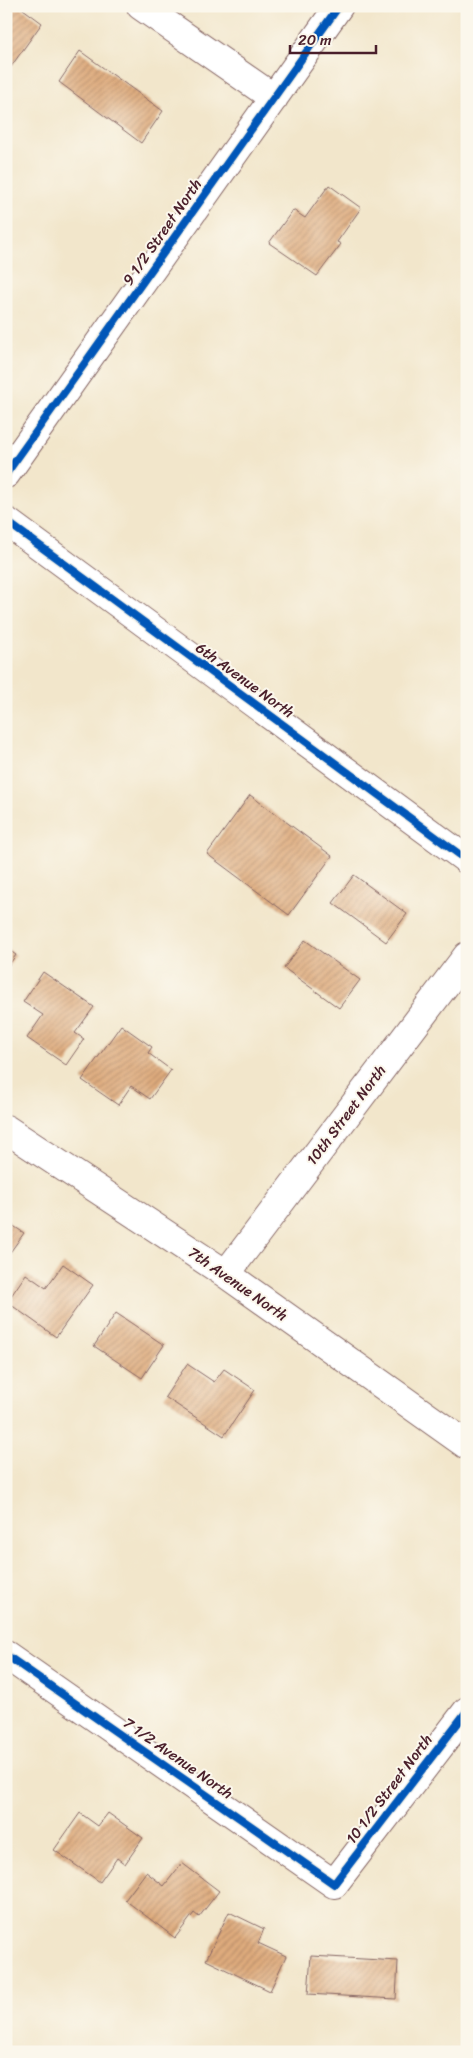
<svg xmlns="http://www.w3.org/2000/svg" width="473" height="2058" font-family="Sriracha,sans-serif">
	<defs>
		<pattern id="building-hatch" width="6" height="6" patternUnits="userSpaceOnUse" patternTransform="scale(1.25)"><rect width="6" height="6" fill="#deab7d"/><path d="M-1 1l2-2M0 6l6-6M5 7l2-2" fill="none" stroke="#b68b67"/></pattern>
	</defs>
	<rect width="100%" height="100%" fill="#fbf7ec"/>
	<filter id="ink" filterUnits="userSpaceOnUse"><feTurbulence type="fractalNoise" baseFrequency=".02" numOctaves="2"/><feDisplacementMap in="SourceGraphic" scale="10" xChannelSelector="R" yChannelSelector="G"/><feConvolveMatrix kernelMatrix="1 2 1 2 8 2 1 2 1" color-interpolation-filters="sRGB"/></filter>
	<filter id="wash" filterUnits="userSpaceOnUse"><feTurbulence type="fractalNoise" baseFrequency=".0096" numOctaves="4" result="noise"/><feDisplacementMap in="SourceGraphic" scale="20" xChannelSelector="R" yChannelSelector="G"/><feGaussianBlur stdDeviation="1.12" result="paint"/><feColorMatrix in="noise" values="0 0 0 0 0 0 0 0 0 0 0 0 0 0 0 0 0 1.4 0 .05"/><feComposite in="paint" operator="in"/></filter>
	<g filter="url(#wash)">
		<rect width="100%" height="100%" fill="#f2e6cb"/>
		<g id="blocks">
			<path fill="url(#building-hatch)" d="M13,6H19L42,23L10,68L6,65V15Z
				M80,51L163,111L141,143L59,82Z
				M329,185L361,208L337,242L341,244L317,276L269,243L293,210L305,218Z
				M250,795L332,856L289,915L207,854Z
				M354,875L407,914L386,942L333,903Z
				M305,940L360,980L339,1008L284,968Z
				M6,948L16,955L6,969Z
				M43,972L94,1007L75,1033L84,1039L66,1065L27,1038L43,1015L23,1002Z
				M121,1025L152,1047L148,1053L171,1070L150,1099L131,1086L118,1105L82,1080Z
				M6,1221L24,1233L6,1258Z
				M63,1264L93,1285L56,1337L7,1302L26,1274L46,1288Z
				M116,1313L164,1345L142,1378L94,1346Z
				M187,1364L214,1382L224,1369L255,1390L224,1436L165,1397Z
				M80,1813L98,1826L108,1813L143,1838L125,1864L117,1858L100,1882L54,1850Z
				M182,1863L219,1891L199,1917L194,1913L175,1938L125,1900L146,1872L164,1886Z
				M229,1912L264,1929L258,1943L286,1956L270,1991L206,1960Z
				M311,1956L398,1961L396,1999L308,1994Z"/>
		</g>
	</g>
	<g filter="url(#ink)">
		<use href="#blocks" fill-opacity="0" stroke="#856563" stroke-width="1"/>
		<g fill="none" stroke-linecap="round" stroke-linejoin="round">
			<g stroke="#856563" stroke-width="30">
				<path id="street" d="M141,6L274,98
					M6,474L339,6
					M6,1129L226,1274L467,1445
					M226,1274L467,956
					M6,1655L334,1884L467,1711"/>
			</g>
			<g stroke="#856563" stroke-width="30">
				<path id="secondary" d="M6,521L467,860"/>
			</g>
			<use href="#street" stroke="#fff" stroke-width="28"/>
			<use href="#secondary" stroke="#fff" stroke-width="28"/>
			<g stroke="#fbf7ec" stroke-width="11">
				<path id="cycleway" d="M6,474L339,6
					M6,521L467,860
					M6,1655L334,1884L467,1711"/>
			</g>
			<use href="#cycleway" stroke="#0057b8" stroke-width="8"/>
		</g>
	</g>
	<g text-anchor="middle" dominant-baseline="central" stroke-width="4" stroke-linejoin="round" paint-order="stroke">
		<g font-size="15" fill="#4a1f2b" stroke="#fbf7ec">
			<text transform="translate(162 232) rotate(-55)">9 1/2 Street North</text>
			<text transform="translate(245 680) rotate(36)">6th Avenue North</text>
			<text transform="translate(346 1115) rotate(-53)">10th Street North</text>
			<text transform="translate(238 1284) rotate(35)">7th Avenue North</text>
			<text transform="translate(178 1758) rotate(35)">7 1/2 Avenue North</text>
			<text transform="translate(389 1789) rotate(-53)">10 1/2 Street North</text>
		</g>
	</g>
	<rect width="473" height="2058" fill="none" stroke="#fbf7ec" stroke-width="25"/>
	<path d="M290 45v8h86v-8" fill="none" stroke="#4a1f2b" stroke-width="2.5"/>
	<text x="298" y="45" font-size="15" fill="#4a1f2b" stroke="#fbf7ec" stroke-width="4" paint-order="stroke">20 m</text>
</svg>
